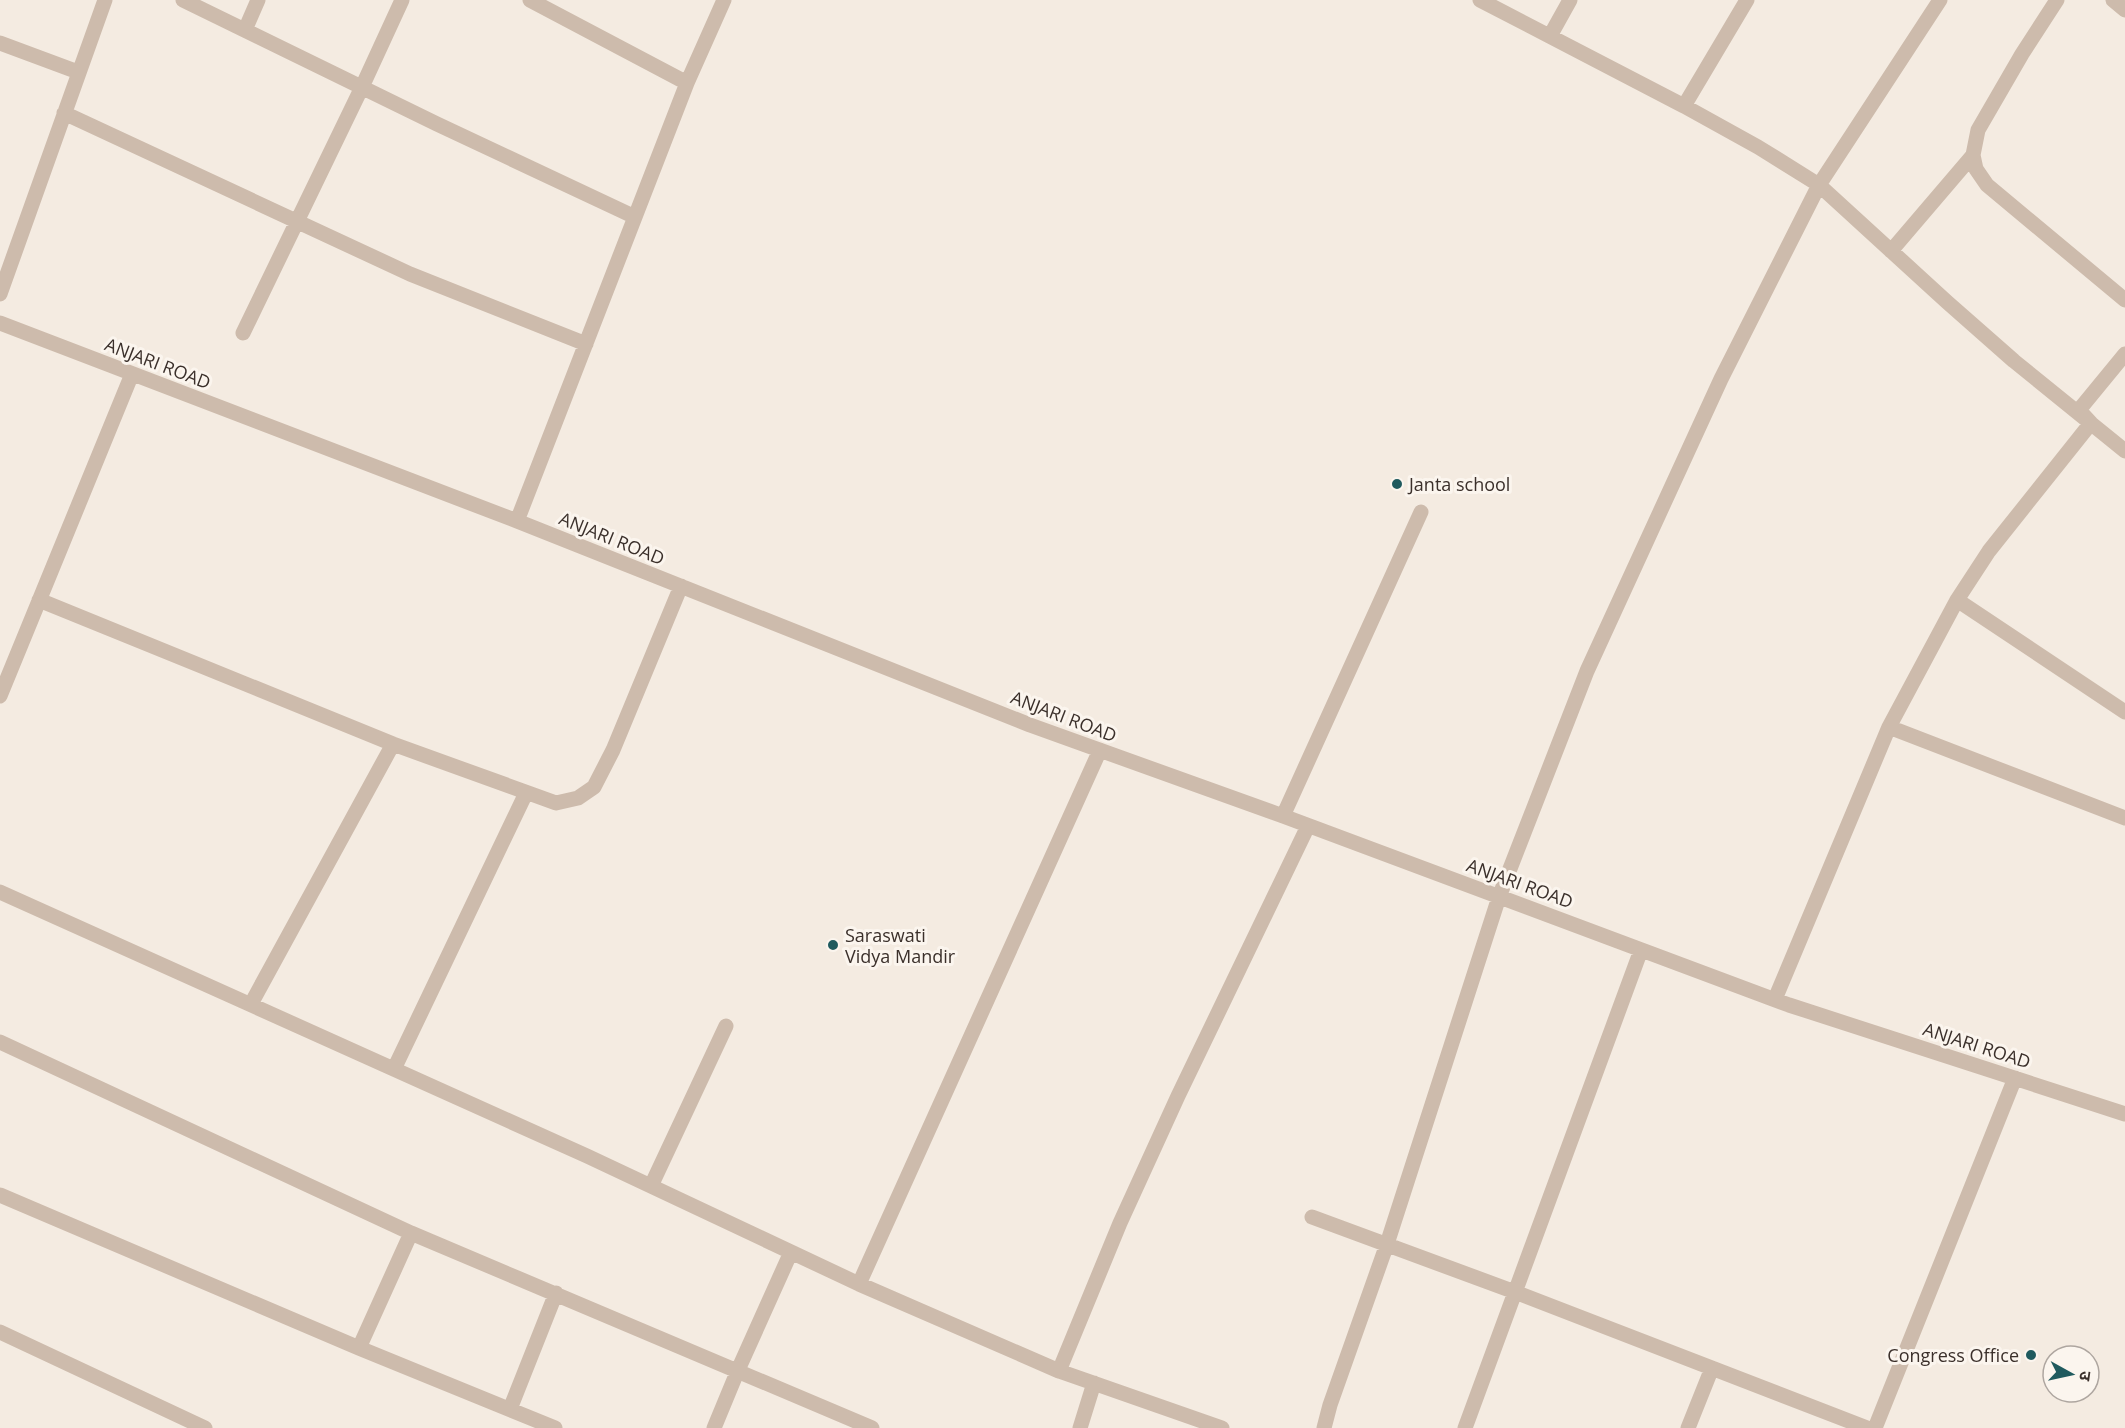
<svg xmlns="http://www.w3.org/2000/svg" width="2125" height="1428" font-family="'Open Sans','Noto Sans Devanagari',sans-serif">
	<rect width="100%" height="100%" fill="#f4ebe1"/>
	<g fill="none" stroke-linecap="round" stroke-linejoin="round">
		<path stroke="#cdbbac" stroke-width="15" d="M183,0L437,124L635,217
			M530,0L687,83
			M1480,0L1684,106L1758,147L1819,185L1947,302L2014,361L2125,451
			M2057,0L2022,54L1978,130L1973,155L1976,169L1987,185L2125,300
			M2113,0L2125,10
			M245,30L258,0
			M1550,36L1570,0
			M0,43L78,72
			M1684,106L1747,0
			M64,113L410,274L586,344
			M1891,251L1973,155
			M0,294L105,0
			M0,323L517,521L1030,725L1283,816L1789,1005L2125,1114
			M243,333L362,87L402,0
			M517,521L687,83L724,0
			M39,600L393,744L556,803L578,798L594,787L613,750L681,586
			M1957,600L2125,712
			M0,696L132,374
			M1889,727L2125,818
			M1283,816L1421,512
			M0,892L587,1156L859,1284L1059,1371L1222,1428
			M1775,999L1889,727L1957,600L1989,551L2091,423L2079,410L2125,354
			M251,1004L393,744
			M0,1042L411,1233L872,1428
			M394,1069L526,793
			M651,1186L726,1026
			M0,1195L359,1348L555,1428
			M1312,1217L1515,1292L1867,1428
			M859,1284L1100,750
			M0,1332L205,1428
			M359,1348L411,1233
			M1059,1371L1120,1223L1178,1096L1308,826
			M510,1409L556,1293
			M714,1428L738,1370L791,1252
			M1080,1428L1094,1383
			M1324,1428L1330,1405L1387,1244L1499,897L1587,671L1721,379L1819,185L1940,0
			M1465,1428L1641,950
			M1688,1428L1712,1368
			M1875,1428L2015,1078"/>
	</g>
	<g fill="#1f5a5e" stroke="#fbf5ee" stroke-width="2">
		<circle cx="1397" cy="484" r="6"/>
		<circle cx="833" cy="945" r="6"/>
		<circle cx="2031" cy="1355" r="6"/>
	</g>
	<g text-anchor="middle" dominant-baseline="central" stroke-width="6" stroke-linejoin="round" paint-order="stroke">
		<g font-size="18" fill="#3b302b" stroke="#fbf5ee">
			<text transform="translate(158 363) rotate(21)">ANJARI ROAD</text>
			<text transform="translate(612 538) rotate(22)">ANJARI ROAD</text>
			<text transform="translate(1064 716) rotate(21)">ANJARI ROAD</text>
			<text transform="translate(1520 883) rotate(20)">ANJARI ROAD</text>
			<text transform="translate(1977 1045) rotate(18)">ANJARI ROAD</text>
		</g>
		<g font-size="18" fill="#3b302b" stroke="#fbf5ee" text-anchor="start">
			<text x="1409" y="484">Janta school</text>
			<text x="845" y="935">Saraswati<tspan x="845" dy="21">Vidya Mandir</tspan></text>
			<text x="2019" y="1355" text-anchor="end">Congress Office</text>
		</g>
	</g>
	<g transform="translate(2071 1374) rotate(98)"><circle r="28" fill="#fbf5ee" stroke="#aea6a0" stroke-width="1.5"/>
	<path d="M0-4.5L10 22L0 15L-10 22Z" fill="#1f5a5e"/>
	<text y="-9" font-size="16" font-weight="bold" text-anchor="middle" fill="#3b302b">उ</text>
	</g>
</svg>
